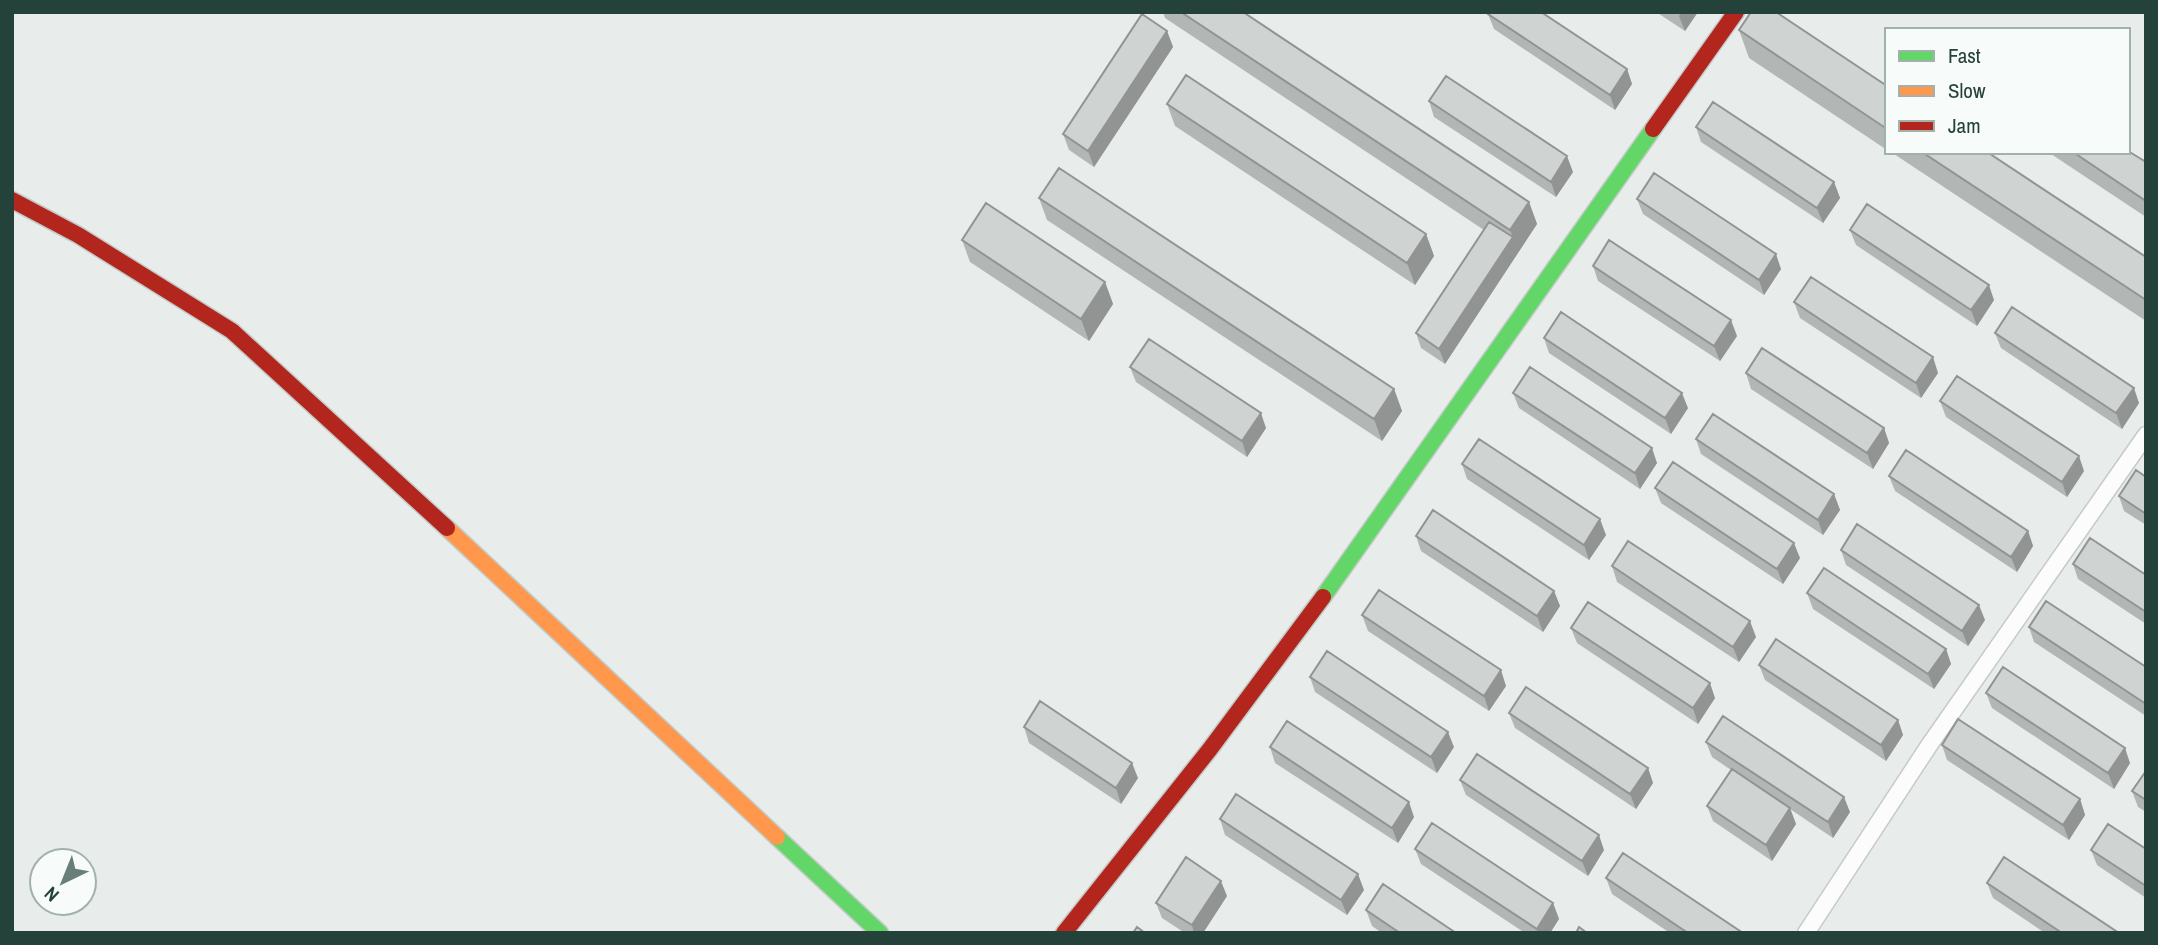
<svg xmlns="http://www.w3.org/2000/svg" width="2158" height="945" font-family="'Archivo Narrow',sans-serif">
	<rect width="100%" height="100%" fill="#e8edeb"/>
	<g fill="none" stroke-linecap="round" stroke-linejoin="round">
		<g stroke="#c5cac8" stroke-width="19">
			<path id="lane" d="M1806,933L1930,744L2146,435"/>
		</g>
		<g stroke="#c3cbc8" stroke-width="19">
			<path id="fast" d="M1323,597L1653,129
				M777,837L880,933"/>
		</g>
		<g stroke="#c3cbc8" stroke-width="19">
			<path id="slow" d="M447,528L777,837"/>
		</g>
		<g stroke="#c3cbc8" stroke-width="19">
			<path id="jam" d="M1653,129L1736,12
				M12,200L78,235L232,331L447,528
				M1064,933L1210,749L1323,597"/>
		</g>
		<use href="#lane" stroke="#fcfcfc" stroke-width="16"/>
		<use href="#fast" stroke="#63d668" stroke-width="16"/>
		<use href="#slow" stroke="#ff974d" stroke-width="16"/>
		<use href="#jam" stroke="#b3261e" stroke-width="16"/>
	</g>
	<path fill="#b2b6b5" d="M1163,12H1243L1529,202L1537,224L1445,364L1421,348L1416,333L1484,230L1165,18Z
		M1656,12H1698L1685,31Z
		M1488,14L1627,69L1632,84L1615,110L1494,29Z
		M1739,30L1887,86V150L1749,58Z
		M1167,31L1173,47L1094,167L1069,150L1063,134Z
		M1429,101L1573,172L1556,197L1434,117Z
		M1167,104L1426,234L1434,256L1415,285L1175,126Z
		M1696,127L1834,182L1840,198L1823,223L1701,142Z
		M1891,152H1987L2146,257V321Z
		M2048,152H2128L2146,162V217Z
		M1039,198L1394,389L1402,411L1382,441L1047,220Z
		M1637,199L1781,269L1764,295L1643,214Z
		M1850,230L1994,300L1977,326L1856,245Z
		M962,240L1105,282L1113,304L1089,341L970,262Z
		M1593,266L1737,336L1720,361L1598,281Z
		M1794,302L1938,373L1921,398L1800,318Z
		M1995,333L2139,403L2122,429L2001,348Z
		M1544,338L1688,408L1671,434L1549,353Z
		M1130,367L1266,428L1247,457L1136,382Z
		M1746,373L1884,428L1889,443L1873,469L1751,389Z
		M1513,393L1657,463L1640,489L1519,408Z
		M1940,401L2084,471L2067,497L1946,417Z
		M1696,439L1834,494L1840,510L1823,535L1701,454Z
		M1462,464L1606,535L1589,560L1467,479Z
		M1889,476L2028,531L2033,546L2017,572L1895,491Z
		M2146,477V525L2124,511L2119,496Z
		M1655,488L1800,558L1783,584L1661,503Z
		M1416,536L1554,591L1560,606L1543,632L1421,551Z
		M1841,550L1985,620L1968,646L1846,565Z
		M2073,564L2146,575V624L2078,579Z
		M1612,566L1756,637L1739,662L1617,582Z
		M1807,593L1946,649L1951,664L1934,689L1813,609Z
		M1362,615L1506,686L1489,711L1368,631Z
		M2029,627L2146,667V716L2034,642Z
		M1571,628L1715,698L1698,724L1577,643Z
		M1759,665L1898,720L1903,735L1886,761L1765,680Z
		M1310,677L1454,747L1437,773L1315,692Z
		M1986,693L2130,763L2114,789L1992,708Z
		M1509,713L1648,768L1653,783L1636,809L1515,728Z
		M1024,727L1138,778L1121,804L1029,743Z
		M1706,742L1850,812L1833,838L1790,809L1796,824L1772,861L1713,821L1707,806L1731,770L1712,757Z
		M1942,745L2080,799L2085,815L2069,840L1947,760Z
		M1270,747L1414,817L1398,843L1275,763Z
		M2146,771V812L2138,807L2132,791Z
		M1460,780L1604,850L1588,876L1466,795Z
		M1220,819L1364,890L1347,915L1225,835Z
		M1415,849L1553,903L1559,919L1550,933H1525L1421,864Z
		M2146,849V898L2097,865L2091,850Z
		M1606,878L1743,933H1670L1612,894Z
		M1987,883L2119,933H2045L1993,898Z
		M1227,896L1203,933H1185L1162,918L1156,903Z
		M1366,910L1456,933H1382L1372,926Z"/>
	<path fill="#919493" d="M1682,12H1698L1685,31L1679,16Z
		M1167,31L1173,47L1094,167L1088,151Z
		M1627,69L1632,84L1615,110L1610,95Z
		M1567,156L1573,172L1556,197L1551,182Z
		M1834,182L1840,198L1823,223L1817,208Z
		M1529,202L1537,224L1445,364L1439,349L1513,237L1510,230Z
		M1426,234L1434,256L1415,285L1407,263Z
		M1776,254L1781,269L1764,295L1759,280Z
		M1105,282L1113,304L1089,341L1081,319Z
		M1989,285L1994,300L1977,326L1971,310Z
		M1731,320L1737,336L1720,361L1714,346Z
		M1933,357L1938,373L1921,398L1916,383Z
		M2134,388L2139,403L2122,429L2116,413Z
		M1394,389L1402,411L1382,441L1374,419Z
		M1682,393L1688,408L1671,434L1665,418Z
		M1261,413L1266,428L1247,457L1242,441Z
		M1884,428L1889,443L1873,469L1867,453Z
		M1652,448L1657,463L1640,489L1635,473Z
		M2079,456L2084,471L2067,497L2062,482Z
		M1834,494L1840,510L1823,535L1818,520Z
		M1600,519L1606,535L1589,560L1584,545Z
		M2028,531L2033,546L2017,572L2011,557Z
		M1794,543L1800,558L1783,584L1777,569Z
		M1554,591L1560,606L1543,632L1537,616Z
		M1979,605L1985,620L1968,646L1962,631Z
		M1750,621L1756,637L1739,662L1733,647Z
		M1946,649L1951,664L1934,689L1928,674Z
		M1501,670L1506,686L1489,711L1484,696Z
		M1710,683L1715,698L1698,724L1693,708Z
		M1898,720L1903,735L1886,761L1881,745Z
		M1448,732L1454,747L1437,773L1431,757Z
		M2125,748L2130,763L2114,789L2108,773Z
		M1132,763L1138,778L1121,804L1116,788Z
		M1648,768L1653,783L1636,809L1630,794Z
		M1844,797L1850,812L1833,838L1828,822Z
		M2080,799L2085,815L2069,840L2063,825Z
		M1409,802L1414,817L1398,843L1392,828Z
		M1790,808L1796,824L1772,861L1766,845Z
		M1599,835L1604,850L1588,876L1582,861Z
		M1358,874L1364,890L1347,915L1341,900Z
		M1221,881L1227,896L1203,933H1194L1192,925Z
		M1553,903L1559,919L1550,933H1538L1537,929Z"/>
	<path fill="#cfd4d2" stroke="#919493" stroke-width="2" d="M1181,12H1243L1529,202L1510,230Z
		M1490,12H1541L1627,69L1610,95L1488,14Z
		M1751,12H1776L1887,86V129L1739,30Z
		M1142,14L1167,31L1088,151L1063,134Z
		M1186,75L1426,234L1407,263L1167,104Z
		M1446,76L1567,156L1551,182L1429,101Z
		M1713,102L1834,182L1817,208L1696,127Z
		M2128,151L2146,162V201L2073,152H2128Z
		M1922,152H1987L2146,257V300Z
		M1059,168L1394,389L1374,419L1039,198Z
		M1654,173L1776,254L1759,280L1637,199Z
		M986,203L1105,282L1081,319L962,240Z
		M1867,204L1989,285L1971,310L1850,230Z
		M1489,222L1513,237L1439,349L1416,333Z
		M1609,240L1731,320L1714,346L1593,266Z
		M1811,277L1933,357L1916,383L1794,302Z
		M2012,307L2134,388L2116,413L1995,333Z
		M1561,312L1682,393L1665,418L1544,338Z
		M1149,339L1261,413L1242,441L1130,367Z
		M1762,348L1884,428L1867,453L1746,373Z
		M1530,367L1652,448L1635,473L1513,393Z
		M1957,376L2079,456L2062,482L1940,401Z
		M1713,414L1834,494L1818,520L1696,439Z
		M1479,439L1600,519L1584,545L1462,464Z
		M1906,450L2028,531L2011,557L1889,476Z
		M1673,462L1794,543L1777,569L1655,488Z
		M2136,470L2146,477V514L2119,496Z
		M1433,510L1554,591L1537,616L1416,536Z
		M1857,524L1979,605L1962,631L1841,550Z
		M2090,538L2146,575V612L2073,564Z
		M1628,541L1750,621L1733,647L1612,566Z
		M1824,568L1946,649L1928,674L1807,593Z
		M1379,590L1501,670L1484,696L1362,615Z
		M2046,601L2146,667V704L2029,627Z
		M1588,602L1710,683L1693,708L1571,628Z
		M1776,639L1898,720L1881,745L1759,665Z
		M1327,651L1448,732L1431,757L1310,677Z
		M2003,667L2125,748L2108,773L1986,693Z
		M1526,687L1648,768L1630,794L1509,713Z
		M1040,701L1132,763L1116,788L1024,727Z
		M1723,716L1844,797L1828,822L1706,742Z
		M1958,719L2080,799L2063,825L1942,745Z
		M1287,721L1409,802L1392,828L1270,747Z
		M1477,754L1599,835L1582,861L1460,780Z
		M1732,769L1790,808L1766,845L1707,806Z
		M2146,771V800L2132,791Z
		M1236,794L1358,874L1341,900L1220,819Z
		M1432,823L1553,903L1537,929L1415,849Z
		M2108,824L2146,849V886L2091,850Z
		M1623,853L1743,933H1688L1606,878Z
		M1186,857L1221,881L1192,925L1156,903Z
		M2004,857L2119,933H2062L1987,883Z
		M1383,884L1456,933H1400L1366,910Z
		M1137,927L1145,933H1133Z
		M1579,927L1587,933H1576Z"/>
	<rect width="2158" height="945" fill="none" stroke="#24423a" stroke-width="28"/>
	<rect x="1885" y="28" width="245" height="126" fill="#f7fbf9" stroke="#a3b1ad" stroke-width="2"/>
	<rect x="1899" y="51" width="35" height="10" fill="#63d668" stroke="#a3b1ad" stroke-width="2"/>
	<text x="1948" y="63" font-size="21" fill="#24423a">Fast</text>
	<rect x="1899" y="86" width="35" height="10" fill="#ff974d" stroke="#a3b1ad" stroke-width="2"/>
	<text x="1948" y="98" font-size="21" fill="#24423a">Slow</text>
	<rect x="1899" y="121" width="35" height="10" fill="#b3261e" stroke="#a3b1ad" stroke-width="2"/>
	<text x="1948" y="133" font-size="21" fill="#24423a">Jam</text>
	<g transform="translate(63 882) rotate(223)"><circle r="33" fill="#f7fbf9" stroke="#a3b1ad" stroke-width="2"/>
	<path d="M0-5L12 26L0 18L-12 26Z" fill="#697e78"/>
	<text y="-10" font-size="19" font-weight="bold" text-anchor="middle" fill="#24423a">N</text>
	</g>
</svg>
